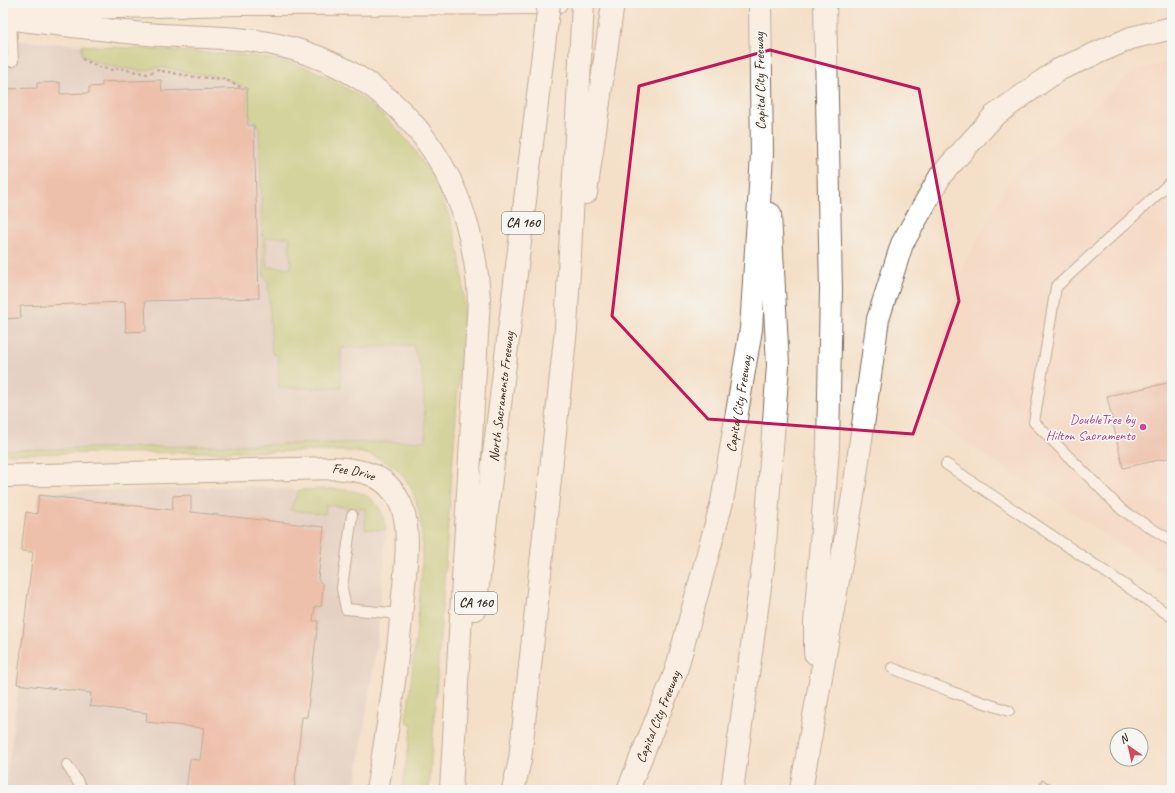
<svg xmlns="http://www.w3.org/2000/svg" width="1175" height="793" font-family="Caveat,sans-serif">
	<rect width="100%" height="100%" fill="#f6f6f2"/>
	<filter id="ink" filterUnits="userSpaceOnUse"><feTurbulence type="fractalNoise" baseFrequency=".025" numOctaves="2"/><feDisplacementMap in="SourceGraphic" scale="8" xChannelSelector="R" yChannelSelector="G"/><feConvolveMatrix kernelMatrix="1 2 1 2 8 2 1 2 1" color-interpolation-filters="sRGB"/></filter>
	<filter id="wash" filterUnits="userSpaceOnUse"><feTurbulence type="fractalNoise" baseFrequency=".012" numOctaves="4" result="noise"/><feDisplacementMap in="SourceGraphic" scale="16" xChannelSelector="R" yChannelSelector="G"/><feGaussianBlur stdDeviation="0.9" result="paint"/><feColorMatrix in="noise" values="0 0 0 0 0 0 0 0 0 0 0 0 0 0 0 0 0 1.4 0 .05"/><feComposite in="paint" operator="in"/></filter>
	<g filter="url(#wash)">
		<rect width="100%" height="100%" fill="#f4e0c8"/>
		<path fill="#f5d2c2" d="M1172,61V580L924,414L965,262L1008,183L1135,70Z"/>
		<path fill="#d1bfbd" d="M3,40L248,55L426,360V441L3,450Z
			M247,486L299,490H342L358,491L374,501L383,516L386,530L384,562L378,634L355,790H5L19,685L17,684L33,553L21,551L26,512L37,514L40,492Z"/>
		<path fill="#aec368" stroke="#747643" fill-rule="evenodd" d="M82,45C119,47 156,50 193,52C228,54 261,55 295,64C317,70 336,81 354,93C428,142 463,220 464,306L429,790H402L412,724L406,722C411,684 415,646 419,607C424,542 435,456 345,451L3,454V450L426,441L422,371L413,345L341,348V388H279L278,355L272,354L268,281L264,276L259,127L248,115L247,88L225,78L159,67L143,71L114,67L98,63L82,55ZM289,237L291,268L267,267L266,238Z
			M299,490C336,489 380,481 386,530L365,529V509L326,505L325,514L290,510Z"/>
		<g id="blocks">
			<path fill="#e59989" d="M161,80L162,91L247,88L248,126L254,125L259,298L145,301L146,331L126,332L125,302L20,306L21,318L3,319V89L37,88V83L60,82V94L89,93V87L102,86V82Z
				M1172,382V457L1123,468L1107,396Z
				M39,495L172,510L173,496L191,495V512L324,527L318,579L323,585L321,607L315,606L313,621H318L307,717H302L294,790H186L190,759L200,760L204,728L146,722L147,713L90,706L91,693L17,684L33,552L21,551L26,512L37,514Z
				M1042,780L1064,790H1038Z"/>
		</g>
	</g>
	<g filter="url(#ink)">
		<use href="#blocks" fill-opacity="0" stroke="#7c6a5a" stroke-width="1"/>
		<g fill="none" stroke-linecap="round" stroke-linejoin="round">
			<g stroke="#7c6a5a" stroke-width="12">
				<path id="lane" d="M3,61H13L11,19
					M1172,181L1056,287L1034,422L1122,510L1172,541
					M946,464L1172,617
					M352,515L342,588L346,609L401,614
					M892,668L952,692L1009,711
					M67,765L83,790"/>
			</g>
			<g stroke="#7c6a5a" stroke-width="24">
				<g id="secondary">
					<path id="s1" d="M3,476L335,468C360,470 383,473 397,497C402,505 405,516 406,525C409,552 404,580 402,607C397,668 388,729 377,790"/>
				</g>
			</g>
			<g stroke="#7c6a5a" stroke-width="24">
				<path id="primary" d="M3,10L235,4L556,3"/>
			</g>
			<g stroke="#7c6a5a" stroke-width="24">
				<g id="highway">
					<path d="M181,3V6"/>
					<path d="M3,18C51,23 99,30 147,34C192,38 238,35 282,46C405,76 473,177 479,300L451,790"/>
					<path d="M586,193L613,3"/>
					<path id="s2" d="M475,609L546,29"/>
					<path d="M815,653V623L828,447L831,290L825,3"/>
					<path d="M513,790L520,760L566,329L583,3"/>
					<path id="s3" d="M628,790L676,671L722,502L751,329L762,155L760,3"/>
					<path d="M732,790L764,558L778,365L770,214"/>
					<path d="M801,790L853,496L878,319L902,244L941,175L994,116L1058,70L1131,38L1172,28"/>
				</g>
			</g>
			<path stroke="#7c6a5a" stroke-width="2.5" stroke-dasharray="3 3" stroke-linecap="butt" d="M82,59L99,67L113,70L119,68L147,74L157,70L195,77L224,79L242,88"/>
			<use href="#lane" stroke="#fff" stroke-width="10"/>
			<use href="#secondary" stroke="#fff" stroke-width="22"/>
			<use href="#primary" stroke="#fff" stroke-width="22"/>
			<use href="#highway" stroke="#fff" stroke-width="22"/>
			<g stroke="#7c6a5a" stroke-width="24" stroke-linecap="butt">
				<path id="highway-bridge" d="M546,29L549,3"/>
			</g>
			<use href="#highway-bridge" stroke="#fff" stroke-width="22"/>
		</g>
	</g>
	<path d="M0 0H1175V793H0ZM770,50L919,89L959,301L913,434L708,419L612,316L639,86Z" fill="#f4e0c8" fill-opacity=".55" fill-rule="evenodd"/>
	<path fill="none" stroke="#c2185b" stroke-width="3" stroke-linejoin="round" d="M770,50L919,89L959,301L913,434L708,419L612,316L639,86Z"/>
	<circle fill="#d1479c" stroke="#f6f6f2" stroke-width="1.5" cx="1143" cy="427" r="4"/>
	<g text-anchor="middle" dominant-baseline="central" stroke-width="3.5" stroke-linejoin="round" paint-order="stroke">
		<g fill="#f6f6f2" stroke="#73675e" stroke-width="1">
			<rect x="502" y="212" width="42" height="22" rx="3"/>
			<rect x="455" y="592" width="42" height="22" rx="3"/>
		</g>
		<g font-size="13" font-weight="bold" fill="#3b2a1e">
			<text x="523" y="223">CA 160</text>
			<text x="476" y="603">CA 160</text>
		</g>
		<g font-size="14" fill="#3b2a1e" stroke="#f6f6f2">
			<text transform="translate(760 81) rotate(-91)">Capital City Freeway</text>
			<text stroke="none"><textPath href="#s2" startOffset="214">North Sacramento Freeway</textPath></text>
			<text stroke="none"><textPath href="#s3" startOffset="403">Capital City Freeway</textPath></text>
			<text stroke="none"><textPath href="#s1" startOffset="351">Fee Drive</textPath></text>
			<text stroke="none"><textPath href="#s3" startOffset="79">Capital City Freeway</textPath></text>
		</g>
		<g font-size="14" fill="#b23c85" stroke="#f6f6f2" text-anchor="end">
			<text x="1135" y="419">DoubleTree by<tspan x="1135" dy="16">Hilton Sacramento</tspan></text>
		</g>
	</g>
	<rect width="1175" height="793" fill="none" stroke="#f6f6f2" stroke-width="16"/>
	<g transform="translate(1129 747) rotate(326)"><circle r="19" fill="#f6f6f2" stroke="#aba49d"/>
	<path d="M0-3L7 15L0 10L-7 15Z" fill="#d1495b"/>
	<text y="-6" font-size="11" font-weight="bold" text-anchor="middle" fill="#3b2a1e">N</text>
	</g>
</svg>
